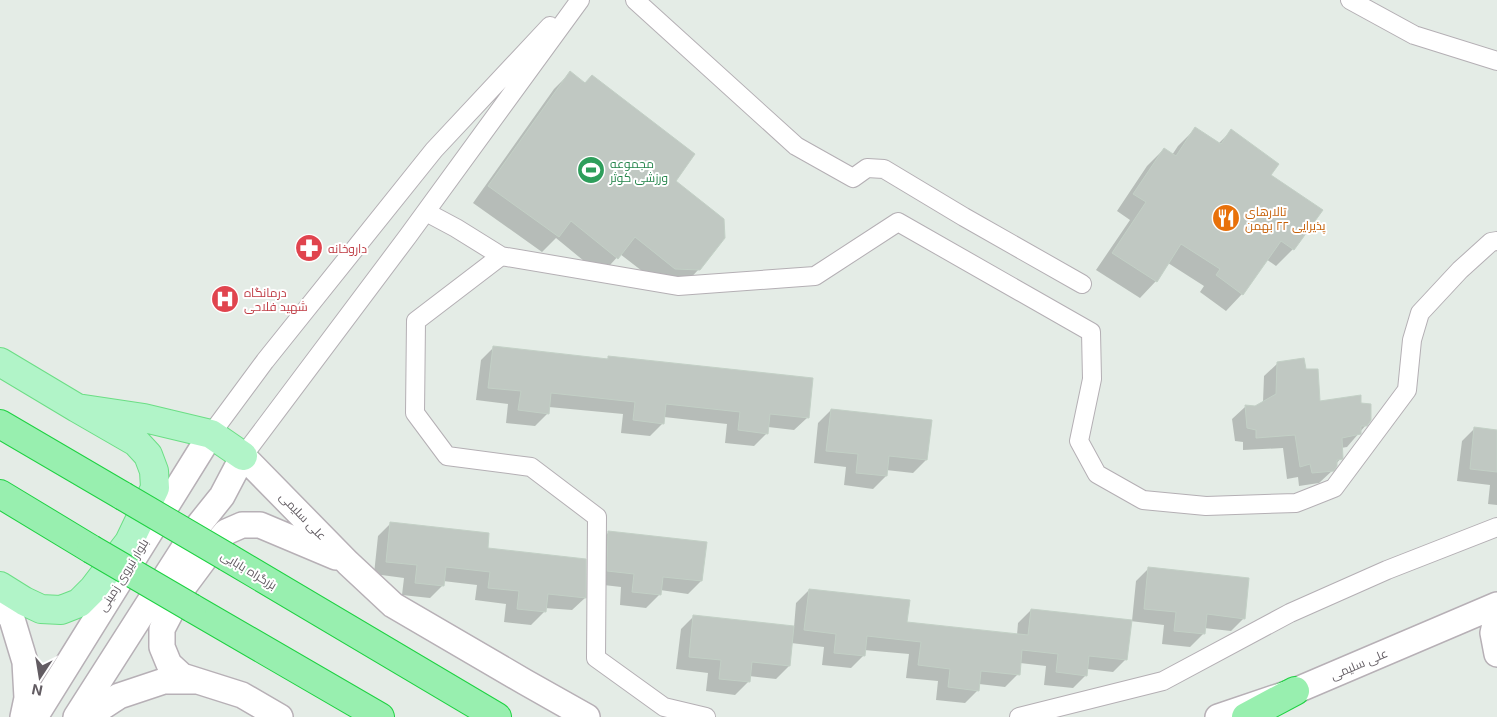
<svg xmlns="http://www.w3.org/2000/svg" width="1497" height="717" font-family="Inter,Cairo,sans-serif">
	<rect width="100%" height="100%" fill="#e4ece6"/>
	<path fill="#0003" d="M570,73L585,85L674,181L699,269L683,286L659,284L620,254L601,275L556,238L542,252L473,203L554,89Z
		M1195,129L1218,144L1231,131L1269,176L1293,249L1276,266L1266,259L1242,294L1226,311L1200,292L1204,286L1168,263L1156,281L1140,298L1096,270L1130,220L1117,211L1147,166L1164,149L1172,155L1178,146Z
		M494,347L606,360L608,358L807,418L794,430L768,427L767,433L754,446L725,443L727,424L664,417L663,423L650,436L621,433L623,414L549,407L548,413L535,426L506,423L508,404L476,400L481,360Z
		M1278,363L1304,370L1319,402L1360,405L1366,425L1347,447L1341,448V458L1336,464L1333,470L1319,483L1299,486L1298,477L1287,479L1283,448L1243,450V442L1235,441L1232,419L1245,407H1255L1263,402L1264,376Z
		M831,410L926,460L913,473L886,470V476L873,489L844,485L846,467L814,463L818,423Z
		M1475,428L1497,431V505L1488,504L1490,485L1457,481L1462,441Z
		M391,523L486,549L585,598L572,610L545,608L544,612L531,625L504,622L506,604L475,600L477,585L443,581V585L430,598L402,595L404,578L374,574L378,536Z
		M608,533L701,581L688,594L660,590L659,595L646,608L620,605L621,587L595,584V546Z
		M1149,568L1244,618L1231,631L1204,628L1203,634L1190,647L1162,644L1164,625L1130,621L1126,659L1113,672L1087,669L1086,675L1073,688L1044,685L1046,666L1020,663L1018,674L1005,687L979,684L978,690L965,703L936,700L938,681L906,678L909,654L864,650V655L851,668L822,665L824,647L791,643L789,666L776,679L749,676L748,682L735,695L706,691L708,673L676,669L681,629L694,616L794,627L796,603L809,590L906,623L1017,635L1018,623L1031,610L1132,621L1136,581Z"/>
	<path fill="#c0c8c2" stroke="#c3d0c6" d="M570,71L585,83L592,75L695,154L676,181L724,219L725,238L700,270L675,269L635,237L618,259L571,221L559,237L488,186Z
		M1195,127L1221,144L1231,129L1279,164L1271,175L1323,210L1294,250L1281,241L1243,295L1216,275L1220,269L1181,244L1157,282L1112,253L1146,202L1133,194L1164,148L1176,156Z
		M493,346L608,359V356L813,378L809,418L770,414L768,434L738,430L740,412L666,404L664,424L633,420L635,402L551,393L549,414L518,410L521,391L488,388Z
		M1304,358L1306,369H1318L1320,401L1361,395V403L1371,404V420L1367,426H1361V434L1342,438L1343,459L1337,460V466L1334,471L1312,473L1310,464L1300,467L1295,435L1256,438V430L1247,428L1245,405L1255,406L1276,394L1277,362Z
		M831,409L932,420L927,460L889,456L887,476L856,473L858,454L826,451Z
		M1474,427L1497,430V472L1470,469Z
		M390,522L489,533L488,548L586,559V598L548,594L546,612L517,609L519,591L488,588L490,572L446,567L444,586L415,583L417,565L386,562Z
		M608,531L707,542L702,581L663,577L661,595L632,592L634,574L607,571Z
		M1148,567L1249,578L1245,619L1207,614L1205,634L1174,631L1176,612L1144,609Z
		M809,589L910,600L907,622L1028,635L1031,609L1132,620L1127,660L1089,656L1087,676L1056,672L1058,654L1022,650L1020,675L981,671L979,691L948,687L950,669L918,665L921,642L867,636L865,656L834,653L836,634L804,630Z
		M693,615L794,626L790,666L752,662L750,682L719,679L721,660L689,657Z"/>
	<g fill="none" stroke-linecap="round" stroke-linejoin="round">
		<g stroke="#b4afb4" stroke-width="20">
			<path id="street" d="M635,0L796,146L853,178L867,168L884,169L964,217L1082,284
				M1350,0L1414,35L1497,61
				M426,212L456,228L501,256
				M211,434L265,361L434,150L550,26
				M243,456L408,236L580,0
				M706,717L664,707L596,658L597,517L531,467L447,456L415,413L416,321L501,256L678,286L815,276L898,222L1091,332L1092,379L1079,441L1097,474L1143,500L1206,506L1296,503L1334,488L1407,390L1412,340L1420,313L1460,270L1491,242L1497,241
				M1019,717L1163,681L1290,613L1387,570L1497,527"/>
		</g>
		<g stroke="#b7b0b6" stroke-width="28">
			<path id="secondary" d="M0,603L12,619L25,662L27,698L23,717
				M1497,615L1493,633L1497,654
				M35,717L211,434
				M76,717L198,526L222,496L243,456L348,563L393,605L525,682L587,717
				M87,717L119,696L164,681H197
				M280,717L242,695L182,676L169,664L162,647V629L185,585L214,546L226,532L242,525H260L336,557
				M1218,717L1295,691L1497,605"/>
		</g>
		<g stroke="#6bde85" stroke-width="30">
			<path id="primary" d="M0,362L77,408L144,418L211,434L243,456
				M0,586L24,601L41,609L61,610L79,603L93,589L129,542L155,488L154,471L148,455L136,442L77,408"/>
		</g>
		<g stroke="#1ed242" stroke-width="30">
			<path id="highway" d="M0,424L123,496
				M0,494L91,549
				M227,557L497,717
				M192,608L380,717
				M1246,717L1295,691"/>
		</g>
		<use href="#street" stroke="#fff" stroke-width="18"/>
		<use href="#secondary" stroke="#fff" stroke-width="25"/>
		<use href="#primary" stroke="#b1f4c8" stroke-width="28"/>
		<use href="#highway" stroke="#98efaf" stroke-width="28"/>
		<g stroke="#1ed242" stroke-width="30" stroke-linecap="butt">
			<path id="highway-bridge" d="M123,496L227,557
				M91,549L192,608"/>
		</g>
		<use href="#highway-bridge" stroke="#98efaf" stroke-width="28"/>
	</g>
	<defs>
		<g id="stadium-disc" transform="scale(1.4375)"><circle r="9.5" fill="#2e9e5b" stroke="#fff"/><path d="M0-5a6.5 5 0 1 0 0 10a6.5 5 0 1 0 0-10ZM-3.5-1.8h7v3.6h-7Z" fill="#fff"/></g>
		<g id="restaurant-disc" transform="scale(1.4375)"><circle r="9.5" fill="#e8710a" stroke="#fff"/><path d="M-5-6h1v4h1v-4h1v4h1v-4h1v5L-1.5 .5V6h-2V.5L-5-1ZM5-6V6H3V1.5H1.5Q1.5-4 5-6Z" fill="#fff"/></g>
		<g id="pharmacy-disc" transform="scale(1.4375)"><circle r="9.5" fill="#e0444e" stroke="#fff"/><path d="M-2-6h4v4h4v4h-4v4h-4v-4h-4v-4h4Z" fill="#fff"/></g>
		<g id="hospital-disc" transform="scale(1.4375)"><circle r="9.5" fill="#e0444e" stroke="#fff"/><path d="M-5-5h3v3.5h4V-5h3V5h-3V1.5h-4V5h-3Z" fill="#fff"/></g>
	</defs>
	<g fill-rule="evenodd">
		<use href="#stadium-disc" x="591" y="170"/>
		<use href="#restaurant-disc" x="1226" y="218"/>
		<use href="#pharmacy-disc" x="309" y="248"/>
		<use href="#hospital-disc" x="225" y="299"/>
	</g>
	<g text-anchor="middle" dominant-baseline="central" stroke-width="4" stroke-linejoin="round" paint-order="stroke">
		<g font-size="12" fill="#27864d" stroke="#fff" text-anchor="start">
			<text x="610" y="163">مجموعه<tspan x="610" dy="14">ورزشی کوثر</tspan></text>
		</g>
		<g font-size="12" fill="#c56008" stroke="#fff" text-anchor="start">
			<text x="1245" y="211">تالارهای<tspan x="1245" dy="14">پذیرایی ۲۲ بهمن</tspan></text>
		</g>
		<g font-size="12" fill="#be3a42" stroke="#fff" text-anchor="start">
			<text x="328" y="248">داروخانه</text>
			<text x="244" y="292">درمانگاه<tspan x="244" dy="14">شهید فلاحی</tspan></text>
		</g>
		<g font-size="12" fill="#625c62" stroke="#fff">
			<text transform="translate(303 516) rotate(46)">علی سلیمی</text>
			<text transform="translate(249 570) rotate(31)">بزرگراه بابایی</text>
			<text transform="translate(123 575) rotate(-58)">بلوار نیروی زمینی</text>
			<text transform="translate(1359 664) rotate(-23)">علی سلیمی</text>
		</g>
	</g>
	<g transform="translate(40 677) rotate(192)" stroke="#ffffff" stroke-width="4" paint-order="stroke">
	<path d="M0-4L9 19L0 12L-9 19Z" fill="#625c62"/>
	<text y="-8" font-size="14" font-weight="bold" text-anchor="middle" fill="#625c62">N</text>
	</g>
</svg>
